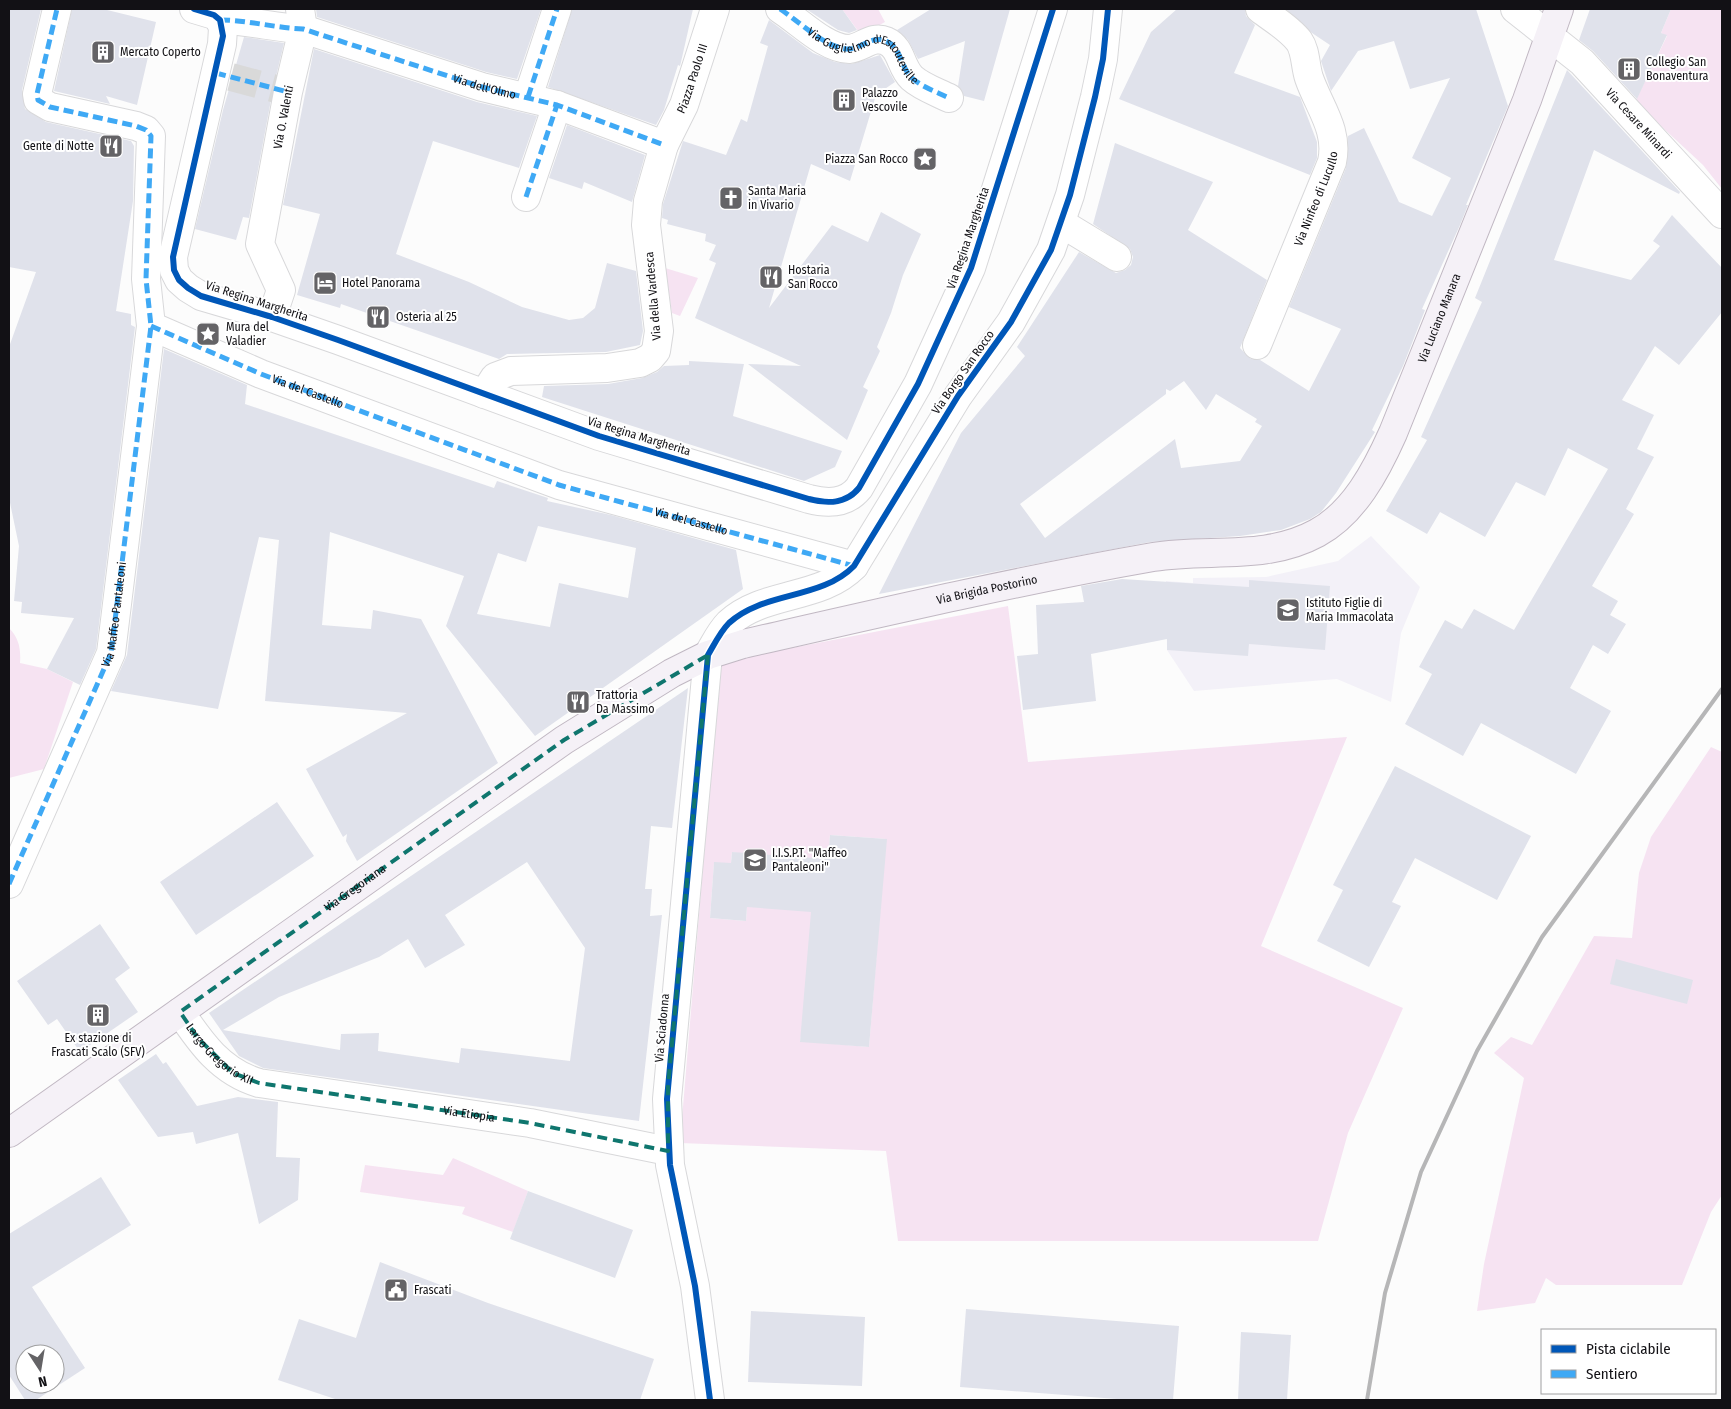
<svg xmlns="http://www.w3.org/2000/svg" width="1731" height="1409" font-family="'Fira Sans Condensed',sans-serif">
	<rect width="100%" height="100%" fill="#fcfcfc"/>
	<path fill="#f3f1f8" d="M1371,536L1420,587L1401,633L1391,702L1337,679L1194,691L1167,650L1166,581L1193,583V578L1266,577L1338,561Z"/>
	<path fill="#f6e3f2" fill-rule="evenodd" d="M842,9H878L885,22L861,35Z
		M1671,9H1722V189L1703,165L1635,102L1667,36L1661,33Z
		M665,268L698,278L680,316L672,313Z
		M1008,606L1028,762L1347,737L1261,946L1403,1008L1348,1133L1318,1241H898L886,1151L680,1143L720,662ZM830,835L886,839L869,1047L800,1041L826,897L747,907L746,921L710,918L714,863H731L732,852L827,871Z
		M9,628C19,638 21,649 20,663L47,669L73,682L44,769L9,778Z
		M1711,747L1722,752V1195L1711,1212L1682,1285H1556L1546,1278L1535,1303L1477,1311L1484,1264L1524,1078L1494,1053L1511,1037L1532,1045L1594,936L1632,938L1639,873L1651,837Z
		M453,1158L528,1191L513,1232L462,1214L465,1207L360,1192L365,1165L443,1175Z"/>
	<path fill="#e0e2eb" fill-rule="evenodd" d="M9,9H41L22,90L25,109L46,122L131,141L134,146L133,201L116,311L131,314V325L135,327L96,649L80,685L47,669L74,618L21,613L22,602L14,601L19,546L9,498V347L36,272L9,267Z
		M72,9H103L156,22L137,105L106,96L110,104L54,91Z
		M316,9H541L517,79L486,72L317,17Z
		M572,9H693L681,62L680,66L678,65L664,110L656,125L548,87Z
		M806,9H842L857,30L849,33L838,30Z
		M931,9H1010L984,101L964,96L958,86L965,41L918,59L908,40L897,30Z
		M1177,9H1245L1246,16L1255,25L1234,73L1300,97L1317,142V158L1310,175L1119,99L1151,32Z
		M1286,9H1476L1508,106L1466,205H1468L1460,225L1422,309L1425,310L1403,366L1372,430L1375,432L1336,493L1321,512L1310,519L1281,530L1240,536L1150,542L879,594L961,433L1025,356L1017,347L1079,252L1116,273L1125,270L1131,265L1133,257L1130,249L1093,224L1115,143L1213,182L1188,230L1267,280L1240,348L1251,359L1260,360L1309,391L1341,329L1289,307L1346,168L1348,136L1364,128L1399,202L1432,216L1451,178L1412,158L1450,78L1410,89L1394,41L1358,51L1331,91L1321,61L1330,45L1312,33ZM1184,381L1206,410L1216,394L1257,419L1255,422L1262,426L1240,461L1181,468L1175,439L1045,538L1020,504L1166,394V389L1170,391Z
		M1590,9H1671L1661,33L1667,35L1637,99L1593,51L1579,40Z
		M769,20L813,53L835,62L852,64L880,55L895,82L876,95L850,181L811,164L769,308L832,225L868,242L881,212L921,234L903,275L891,313L877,347L880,351L863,387L868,390L847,440L748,364L801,366L695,318L716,263L709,260L716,245L705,241L706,234L667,224L668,220L662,218L663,204L683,141L726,155L741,119L747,122L768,46L760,43Z
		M244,37L284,43L273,89L249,218L243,217L236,240L195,229L223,110Z
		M314,49L477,102L537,116L519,168L433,141L396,254L469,282L522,307L569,320L583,318L595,308L607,263L636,271L643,331L640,345L606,352L507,354L499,359L341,304L340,308L297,295L320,214L283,205Z
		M1567,70L1680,192L1679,194L1594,150L1554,260L1631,280L1660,246L1653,241L1672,215L1722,268V312L1679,365L1655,346L1622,400L1654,415L1637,449L1654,457L1626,509L1634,514L1592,586L1618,601L1610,615L1626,624L1608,654L1593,645L1570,688L1611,711L1576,774L1481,723L1463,756L1405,724L1432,674L1419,667L1445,620L1462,629L1474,609L1514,630L1608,469L1568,448L1545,496L1516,482L1485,537L1440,512L1427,534L1386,511L1427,440L1421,437L1482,302L1475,298Z
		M567,125L645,155L632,202L584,182L582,189L549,178Z
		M164,349L247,385L245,404L494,488L497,481L548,498L547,501L611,515L736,550L743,589L535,736L446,626L464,576L330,532L322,625L371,629L373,610L421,619L498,763L357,861L346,841L347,834L343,837L306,769L407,713L265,701L279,540L259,537L218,709L111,691L127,655ZM538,526L636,548L628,598L559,583L550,627L477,614L498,553L526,562Z
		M689,361L744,364L733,416L842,451L835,467L804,481L542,397L544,386L608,384L642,378L657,372L664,366L689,365Z
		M1122,579L1249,587V580L1330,586L1325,650L1249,644L1248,656L1167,650V639L1091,654L1096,701L1023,710L1017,656L1038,654L1036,605L1084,602L1081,586Z
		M688,688L672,828L651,826L645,889H652L650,916L662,915L639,1121L263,1068L239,1056L209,1013ZM527,862L585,948L570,1061L461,1048L459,1063L378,1051L379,1033L341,1034L340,1050L223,1030L279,997L379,957L408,939L425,968L465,945L445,915Z
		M1395,766L1531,836L1497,900L1415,858L1392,902L1401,906L1369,967L1317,941L1343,890L1333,885Z
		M277,802L314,856L196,935L160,882Z
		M830,835L887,839L869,1047L800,1042L811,912L747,907L746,921L710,918L714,862L731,863L732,852L828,859Z
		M100,924L130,968L115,979L138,1012L80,1052L57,1019L48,1025L17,981Z
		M1616,959L1693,980L1687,1004L1610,984Z
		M156,1054L163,1064L166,1062L197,1106L238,1097L278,1102L276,1157L300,1158L298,1200L259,1224L238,1133L196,1144L193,1132L158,1137L118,1080Z
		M101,1177L131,1225L32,1287L85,1368L36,1400H25L9,1375V1234ZM25,1354H55V1384H25Z
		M528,1191L633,1230L615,1278L510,1239Z
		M380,1262L488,1303L654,1359L640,1400H338L278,1380L299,1319L356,1338Z
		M966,1309L1179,1326L1173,1400H1130L960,1387Z
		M751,1311L865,1317L862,1386L748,1382Z
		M1241,1332L1291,1335L1287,1400H1238Z"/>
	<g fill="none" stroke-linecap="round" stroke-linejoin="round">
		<path stroke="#d9d9d9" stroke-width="28" stroke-dasharray="28 14" stroke-linecap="butt" d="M231,77L280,90"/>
		<g stroke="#d8d8da" stroke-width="30">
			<g id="street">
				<path d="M194,9L214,15L220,20"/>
				<path id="s1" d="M780,9C799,21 826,49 849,49C862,48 872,35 886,41C902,48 900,67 912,78C922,87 937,92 949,98"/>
				<path id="s2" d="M1515,9L1582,62L1722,214"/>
				<path d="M220,20L223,28L222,44L173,257L174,270L179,280L188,288L201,296L272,317L338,340L599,436L809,499C828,504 846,504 859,488L918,384L971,268L1053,9"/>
				<path id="s3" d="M220,20C248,20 275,28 303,29L482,87L557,105L664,145"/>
				<path d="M528,97L557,9"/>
				<path d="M526,197L557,105"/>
				<path d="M1061,223L1117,257"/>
				<path id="s4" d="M272,317L281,290L260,244L288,92L303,29L300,9"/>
				<path id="s5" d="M151,326L261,374L559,485L854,566"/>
				<path id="s6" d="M1257,345L1332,162C1339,130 1319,107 1309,78C1305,66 1306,51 1299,41C1289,28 1273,19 1260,9"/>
				<path id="s7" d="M484,394L495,377L511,371L607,368L640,363L650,358L656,351L659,331L646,225L648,201L664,145L684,105L715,9"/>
				<path d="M9,884L111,653L151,326L146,279L151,136L146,130L136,126L50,107L38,100L37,94L57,9"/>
				<path id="s8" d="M180,1012C201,1043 221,1072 259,1083L530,1123L668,1151"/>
				<path d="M710,1400L695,1286L670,1165L667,1099L708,655C714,645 720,632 729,623C764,591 821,600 854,566L958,396L1011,322L1051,250L1070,195L1095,97L1103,59L1108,9"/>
			</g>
		</g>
		<g stroke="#c1b8c3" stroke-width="30">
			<g id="primary">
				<path id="s9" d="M9,1133L564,740L672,673L708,655L743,644C879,613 1016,581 1153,557C1208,548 1266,561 1317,533C1354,513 1376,471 1393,433L1527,100L1559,9"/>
			</g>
		</g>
		<use href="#street" stroke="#fff" stroke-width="28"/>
		<use href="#primary" stroke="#f5f1f7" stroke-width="28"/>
		<path stroke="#b6b6b7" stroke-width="4" d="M1367,1400L1385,1293L1421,1172L1477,1051L1542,937L1722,689"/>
		<g stroke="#3fa9f5" stroke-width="5" stroke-dasharray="10 5" stroke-linecap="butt">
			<path d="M780,9C799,21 826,49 849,49C862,48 872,35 886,41C902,48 900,67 912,78C922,87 937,92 949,98"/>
			<path d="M220,20C248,20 275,28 303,29L482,87L557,105L664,145"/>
			<path d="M216,73L288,92"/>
			<path d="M528,97L557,9"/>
			<path d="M526,197L557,105"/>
			<path d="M151,326L261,374L559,485L854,566"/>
			<path id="s10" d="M9,884L111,653L151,326L146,279L151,136L146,130L136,126L50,107L38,100L37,94L57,9"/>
		</g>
		<g stroke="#fff" stroke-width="9">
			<path id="cycleway" d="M194,9L214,15L220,20L223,36L173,257L174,270L179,280L188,288L201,296L272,317L338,340L599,436L809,499C828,504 846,504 859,488L918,384L971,268L1053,9
				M710,1400L695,1286L670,1165L667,1099L708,655C714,645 720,632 729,623C764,591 821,600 854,566L958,396L1011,322L1051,250L1070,195L1095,97L1103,59L1108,9"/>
		</g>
		<use href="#cycleway" stroke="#0057b8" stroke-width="6"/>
	</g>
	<path fill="none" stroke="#0f766e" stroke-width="4" stroke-dasharray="10 6" stroke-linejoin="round" d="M708,655L668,1086V1151L530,1123L259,1083L233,1073L197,1037L180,1012L564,740Z"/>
	<defs>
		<g id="building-square" transform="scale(1.25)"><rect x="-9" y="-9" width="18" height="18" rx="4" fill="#646366" stroke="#fff"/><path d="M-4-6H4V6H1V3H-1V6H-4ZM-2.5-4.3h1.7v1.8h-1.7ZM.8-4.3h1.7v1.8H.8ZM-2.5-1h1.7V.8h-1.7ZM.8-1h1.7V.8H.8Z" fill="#fff"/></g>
		<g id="restaurant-square" transform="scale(1.25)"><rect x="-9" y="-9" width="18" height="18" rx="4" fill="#646366" stroke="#fff"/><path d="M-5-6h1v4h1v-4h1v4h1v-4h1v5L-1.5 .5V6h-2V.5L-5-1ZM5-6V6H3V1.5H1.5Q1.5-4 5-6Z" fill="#fff"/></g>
		<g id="sight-square" transform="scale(1.25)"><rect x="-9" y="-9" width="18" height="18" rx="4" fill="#646366" stroke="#fff"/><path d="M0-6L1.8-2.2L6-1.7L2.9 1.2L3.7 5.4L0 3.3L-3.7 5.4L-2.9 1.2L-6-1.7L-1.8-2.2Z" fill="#fff"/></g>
		<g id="church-square" transform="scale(1.25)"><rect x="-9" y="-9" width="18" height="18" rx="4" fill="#646366" stroke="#fff"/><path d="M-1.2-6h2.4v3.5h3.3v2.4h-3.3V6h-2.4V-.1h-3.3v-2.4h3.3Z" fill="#fff"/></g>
		<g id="hotel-square" transform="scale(1.25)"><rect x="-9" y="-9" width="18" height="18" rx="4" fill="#646366" stroke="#fff"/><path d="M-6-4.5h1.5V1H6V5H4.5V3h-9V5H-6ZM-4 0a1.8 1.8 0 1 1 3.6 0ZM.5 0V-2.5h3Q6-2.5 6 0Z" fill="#fff"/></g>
		<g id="school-square" transform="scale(1.25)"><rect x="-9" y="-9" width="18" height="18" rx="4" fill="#646366" stroke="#fff"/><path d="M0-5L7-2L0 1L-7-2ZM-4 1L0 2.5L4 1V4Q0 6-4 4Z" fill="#fff"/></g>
		<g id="civic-square" transform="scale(1.25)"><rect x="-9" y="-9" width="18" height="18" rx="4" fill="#646366" stroke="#fff"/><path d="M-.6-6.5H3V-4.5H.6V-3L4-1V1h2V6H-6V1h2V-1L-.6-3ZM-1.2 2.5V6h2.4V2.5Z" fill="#fff"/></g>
	</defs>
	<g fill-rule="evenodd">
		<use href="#building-square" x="103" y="52"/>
		<use href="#building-square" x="1629" y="69"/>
		<use href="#building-square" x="844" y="100"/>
		<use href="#restaurant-square" x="111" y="146"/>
		<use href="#sight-square" x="925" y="159"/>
		<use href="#church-square" x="731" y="198"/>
		<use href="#restaurant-square" x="771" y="277"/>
		<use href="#hotel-square" x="325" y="283"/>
		<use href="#restaurant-square" x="378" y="317"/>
		<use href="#sight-square" x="208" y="334"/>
		<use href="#school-square" x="1288" y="610"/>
		<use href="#restaurant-square" x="578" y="702"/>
		<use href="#school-square" x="755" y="860"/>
		<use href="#building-square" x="98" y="1015"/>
		<use href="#civic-square" x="396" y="1290"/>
	</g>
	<g text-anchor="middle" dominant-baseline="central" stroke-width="4" stroke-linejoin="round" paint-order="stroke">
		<g font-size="12" fill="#121115" stroke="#fff" text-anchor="start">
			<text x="120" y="52">Mercato Coperto</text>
			<text x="1646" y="62">Collegio San<tspan x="1646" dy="14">Bonaventura</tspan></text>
			<text x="862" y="93">Palazzo<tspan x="862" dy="14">Vescovile</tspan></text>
			<text x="94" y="146" text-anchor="end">Gente di Notte</text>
			<text x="908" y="159" text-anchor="end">Piazza San Rocco</text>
			<text x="748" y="191">Santa Maria<tspan x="748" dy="14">in Vivario</tspan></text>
			<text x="788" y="270">Hostaria<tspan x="788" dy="14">San Rocco</tspan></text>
			<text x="342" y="283">Hotel Panorama</text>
			<text x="396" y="317">Osteria al 25</text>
			<text x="226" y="327">Mura del<tspan x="226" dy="14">Valadier</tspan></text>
			<text x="1306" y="603">Istituto Figlie di<tspan x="1306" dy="14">Maria Immacolata</tspan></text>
			<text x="596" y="695">Trattoria<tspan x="596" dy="14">Da Massimo</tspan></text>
			<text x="772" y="853">I.I.S.P.T. "Maffeo<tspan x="772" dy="14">Pantaleoni"</tspan></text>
			<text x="98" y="1038" text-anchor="middle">Ex stazione di<tspan x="98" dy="14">Frascati Scalo (SFV)</tspan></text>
			<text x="414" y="1290">Frascati</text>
		</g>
		<g font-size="12" fill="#121115" stroke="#fff">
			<text stroke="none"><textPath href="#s1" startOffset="104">Via Guglielmo d'Estouteville</textPath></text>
			<text stroke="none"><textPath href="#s7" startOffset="469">Piazza Paolo III</textPath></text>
			<text stroke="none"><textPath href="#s3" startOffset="274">Via dell'Olmo</textPath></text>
			<text stroke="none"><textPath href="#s4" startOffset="208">Via O. Valenti</textPath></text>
			<text stroke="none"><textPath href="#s2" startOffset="169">Via Cesare Minardi</textPath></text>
			<text stroke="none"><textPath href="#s6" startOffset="158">Via Ninfeo di Lucullo</textPath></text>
			<text transform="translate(968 238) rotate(-71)">Via Regina Margherita</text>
			<text transform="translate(653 296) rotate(-95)">Via della Vardesca</text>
			<text transform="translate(257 301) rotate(18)">Via Regina Margherita</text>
			<text stroke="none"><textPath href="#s9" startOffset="1722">Via Luciano Manara</textPath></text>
			<text transform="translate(963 372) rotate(-55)">Via Borgo San Rocco</text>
			<text stroke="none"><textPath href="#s5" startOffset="170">Via del Castello</textPath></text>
			<text transform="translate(639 436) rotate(17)">Via Regina Margherita</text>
			<text stroke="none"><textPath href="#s5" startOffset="575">Via del Castello</textPath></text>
			<text stroke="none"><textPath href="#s9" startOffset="1134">Via Brigida Postorino</textPath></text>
			<text stroke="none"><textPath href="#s10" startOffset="291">Via Maffeo Pantaleoni</textPath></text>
			<text stroke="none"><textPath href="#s9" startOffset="424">Via Gregoriana</textPath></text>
			<text transform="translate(662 1028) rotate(-85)">Via Sciadonna</text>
			<text stroke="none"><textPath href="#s8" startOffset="59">Largo Gregorio XII</textPath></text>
			<text stroke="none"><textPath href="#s8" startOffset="321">Via Etiopia</textPath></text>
		</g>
	</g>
	<rect width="1731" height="1409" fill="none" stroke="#121115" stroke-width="20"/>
	<rect x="1541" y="1329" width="175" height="65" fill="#ffffff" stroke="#a0a0a1"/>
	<rect x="1551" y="1345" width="25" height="8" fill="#0057b8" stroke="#a0a0a1"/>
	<text x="1586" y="1354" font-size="15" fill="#121115">Pista ciclabile</text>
	<rect x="1551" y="1370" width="25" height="8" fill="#3fa9f5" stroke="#a0a0a1"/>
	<text x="1586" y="1379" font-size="15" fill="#121115">Sentiero</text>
	<g transform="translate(40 1369) rotate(168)"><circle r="24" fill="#ffffff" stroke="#a0a0a1"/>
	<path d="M0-4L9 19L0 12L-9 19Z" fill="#646366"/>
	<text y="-8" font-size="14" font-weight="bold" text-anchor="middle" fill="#121115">N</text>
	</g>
</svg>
